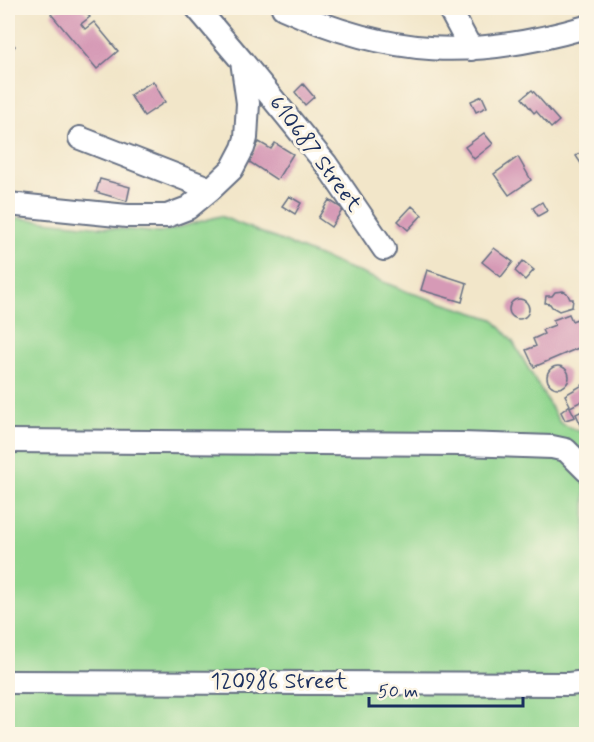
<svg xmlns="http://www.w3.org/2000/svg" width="594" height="742" font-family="Mynerve,sans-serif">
	<rect width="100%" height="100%" fill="#fcf5e5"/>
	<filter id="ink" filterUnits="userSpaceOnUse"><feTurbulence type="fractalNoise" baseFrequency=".0167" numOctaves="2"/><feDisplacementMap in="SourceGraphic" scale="12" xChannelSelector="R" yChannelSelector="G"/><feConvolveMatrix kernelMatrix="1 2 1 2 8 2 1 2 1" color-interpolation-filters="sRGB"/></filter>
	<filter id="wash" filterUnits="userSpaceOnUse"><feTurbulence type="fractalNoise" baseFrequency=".008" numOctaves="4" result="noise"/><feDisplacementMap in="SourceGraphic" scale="24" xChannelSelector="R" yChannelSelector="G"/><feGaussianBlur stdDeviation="1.35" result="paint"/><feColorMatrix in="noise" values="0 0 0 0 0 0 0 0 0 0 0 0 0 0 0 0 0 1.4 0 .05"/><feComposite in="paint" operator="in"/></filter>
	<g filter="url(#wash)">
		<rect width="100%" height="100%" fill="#f2e6c9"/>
		<path fill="#91d68f" stroke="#568276" stroke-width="1.5" d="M220,216L408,292L493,319L513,342L560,423L585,434L586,734H8V217L159,233Z"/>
		<g id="blocks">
			<path fill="#d69ab6" d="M59,8H82L90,17L81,24L85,29L94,22L118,51L97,69L51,14Z
				M8,39L15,46L8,55Z
				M153,81L165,102L144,116L130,95Z
				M303,84L314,97L305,105L295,92Z
				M532,90L559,121L551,128L536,111L534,113L522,98Z
				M482,96L487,107L476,112L471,101Z
				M484,133L493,144L474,159L465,147Z
				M259,142L271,149L275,143L293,154L277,180L248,161Z
				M586,149V167L584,168L576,156Z
				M518,157L531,180L509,195L494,174Z
				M100,179L130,187L127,201L96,192Z
				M289,196L301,203L295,214L282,206Z
				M329,200L343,209L331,227L318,218Z
				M542,202L547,211L538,216L533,208Z
				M412,206L422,215L408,230L398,221Z
				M494,248L513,262L501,277L482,262Z
				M523,261L534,270L525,280L515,271Z
				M427,270L467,283L462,302L421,290Z
				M563,291L567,293L570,299H573L572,307L559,311L552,307L550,304L545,303L546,296H552L555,292Z
				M509 309a10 10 0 1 1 20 0a10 10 0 1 1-20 0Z
				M569,314L572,321L577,319L583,333L578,335L583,346L534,367L526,350L536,346L533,339L544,334L542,330L555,325L553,320Z
				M547 377a11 11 0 1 1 22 0a11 11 0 1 1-22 0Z
				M586,383V399L570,407L575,417L565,420L561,412L570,405L565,395Z
				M586,409V423L581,425L576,414Z"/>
		</g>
	</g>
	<g filter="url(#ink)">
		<use href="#blocks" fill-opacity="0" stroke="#666f83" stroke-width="1.5"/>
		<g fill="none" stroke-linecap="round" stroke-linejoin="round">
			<g stroke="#666f83" stroke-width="26">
				<path id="minor" d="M283,8C391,57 473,60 586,27
					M449,8L471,49
					M242,61L326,164L384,249
					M80,138L211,189L232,169L243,148L246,138L248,103L242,61L197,8
					M8,204L127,216H167L188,208L211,189
					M8,441L461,444L552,447L566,450L586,470
					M8,682L569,684L586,682"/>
			</g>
			<use href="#minor" stroke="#fff" stroke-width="22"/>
		</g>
	</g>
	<g text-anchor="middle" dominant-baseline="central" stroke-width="6" stroke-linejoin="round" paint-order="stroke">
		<g font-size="22" fill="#1b2f5e" stroke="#fcf5e5">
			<text transform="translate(315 154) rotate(53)">610687 Street</text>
			<text x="279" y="682">120986 Street</text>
		</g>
	</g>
	<rect width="594" height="742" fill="none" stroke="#fcf5e5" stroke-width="30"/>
	<path d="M369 697v9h154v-9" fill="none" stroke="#1b2f5e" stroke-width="3"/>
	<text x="378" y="697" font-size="18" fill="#1b2f5e" stroke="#fcf5e5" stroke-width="4.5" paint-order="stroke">50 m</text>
</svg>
